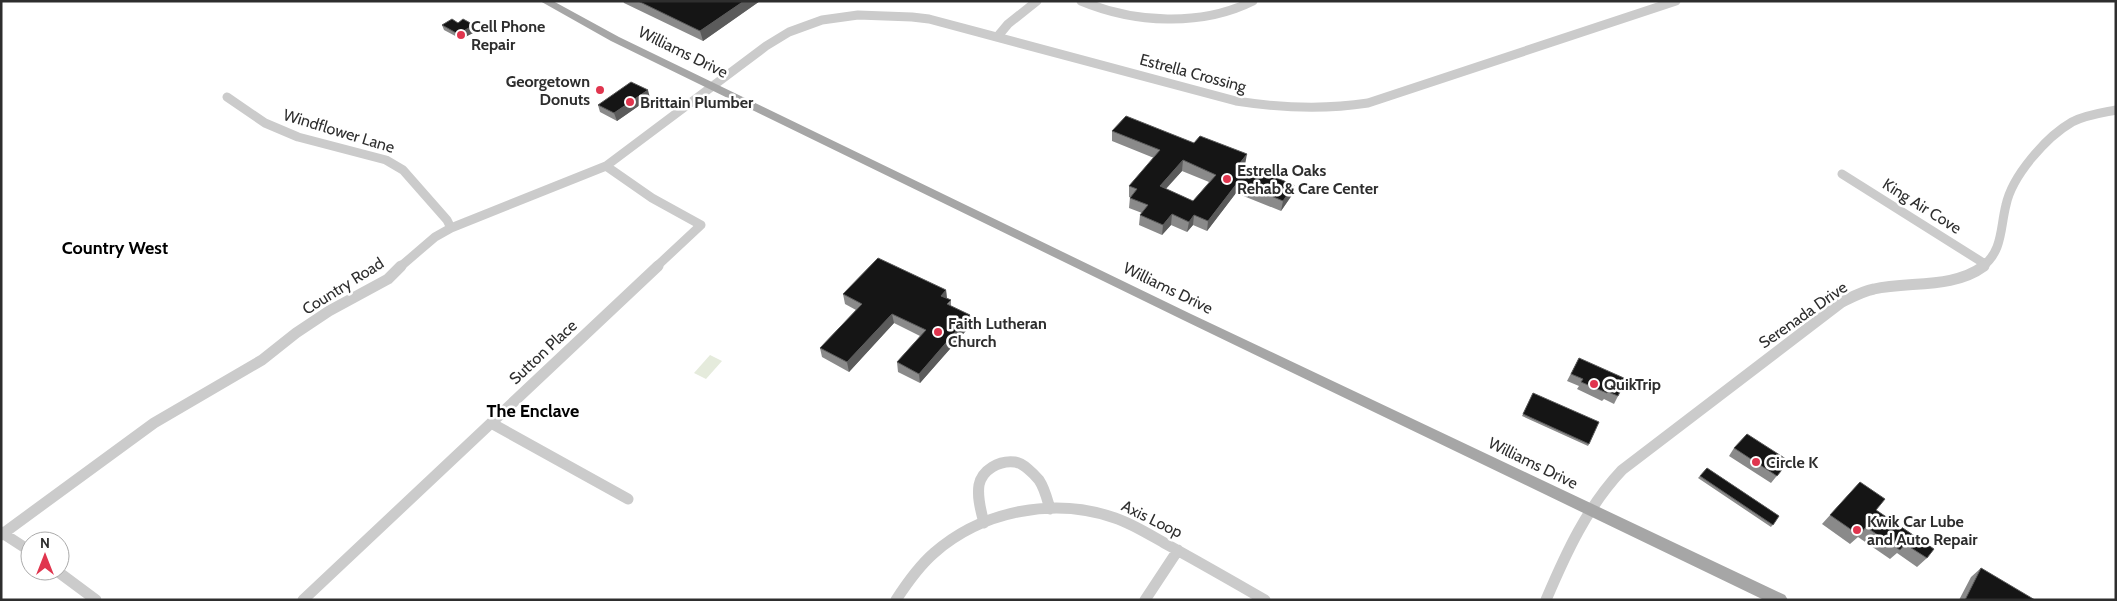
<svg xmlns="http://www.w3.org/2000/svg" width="2117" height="601" font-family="Cabin,sans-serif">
	<rect width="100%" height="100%" fill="#fff"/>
	<path fill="#e5ebdc" d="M710,355L722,361L706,379L694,373Z"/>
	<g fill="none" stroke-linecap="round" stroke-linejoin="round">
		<path stroke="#cbcbcb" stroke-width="9" d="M1081,1C1134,23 1201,27 1253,1
			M998,36L1008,24L1037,1
			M227,97L265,123L298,137L386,160L403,170L447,220L451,228
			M606,166L652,198L701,225L656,267
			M1842,174L1985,264
			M400,267L435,237L451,228L606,166L766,46L789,32L822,20L858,15L912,17L929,19L1236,101C1281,108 1323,110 1368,103L1676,1
			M1982,267C2003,251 2000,228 2006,205C2012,176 2046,137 2072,122C2085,115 2101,113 2116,110"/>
		<path stroke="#cbcbcb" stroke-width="11" d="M491,423L628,499
			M984,523C981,511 977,498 979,485C982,470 999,460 1015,462C1023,463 1034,474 1039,480C1045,489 1047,499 1050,509
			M1,532L30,551
			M1,535L154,423L262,360L296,333L329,311L388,279L401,266
			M57,571L96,600
			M303,600L658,266
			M896,600C907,583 919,566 934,553C983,510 1055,497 1115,518C1133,524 1150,535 1166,544C1199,562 1232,581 1265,600
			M1145,600L1178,550
			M1546,600C1566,553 1587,507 1622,470L1842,302C1852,297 1863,291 1874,289C1910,281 1953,289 1984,266"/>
		<path fill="#a6a6a6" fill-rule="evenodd" d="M540,1H553L619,37L1191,314L1785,595L1788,600H1764L1183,320L611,41Z"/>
	</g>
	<path fill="#8a8a8a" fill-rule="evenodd" d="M623,1H760L703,41L624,3Z
		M458,23L477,31L461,39L444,30L442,25Z
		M650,98L617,121L600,112L598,105Z
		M1112,131L1245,165L1294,185L1292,195L1281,211L1236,193L1207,231L1193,225L1187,232L1171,225L1162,235L1139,225L1140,215L1142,213L1129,208L1130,197H1129V186L1154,158L1112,141ZM1182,171L1209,182L1193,201L1166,189Z
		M946,290L947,298L951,300V306L971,325L920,383L898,372L897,362L920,336L894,323L849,372L822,357L820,348L856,310L845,304L843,294Z
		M1579,358L1618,396L1614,404L1604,399L1602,401L1577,389L1579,386L1567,381Z
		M1533,393L1589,444L1588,446L1522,416Z
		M1734,448L1789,461L1771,483L1729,456Z
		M1707,468L1779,516L1771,527L1698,478Z
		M1860,482L1876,510L1927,558L1917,567L1897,553L1890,559L1858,537L1850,544L1822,524Z
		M1981,568L2035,600H1959L1971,577Z"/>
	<path fill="#5b5b5b" d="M744,1H760L703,41L700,31Z
		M474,25L477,31L461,39L458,34Z
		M648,90L650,98L617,121L614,113Z
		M1247,154L1245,165L1239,173L1240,163Z
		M1183,160L1182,171L1159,196L1160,186Z
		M1238,182L1236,193L1207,231L1208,221Z
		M1294,185L1292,195L1281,211L1283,201Z
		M1172,214L1171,225L1162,235L1163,225Z
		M1194,215L1193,225L1187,232L1189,222Z
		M946,290L947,300L941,296Z
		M892,314L894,323L849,372L847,362Z
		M970,315L971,325L920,383L919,374Z"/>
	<path fill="#151515" stroke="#5b5b5b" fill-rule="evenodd" d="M638,1H744L700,31Z
		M452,19L458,23L463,19L474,25L458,34L442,25Z
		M631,82L648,90L614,113L598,105Z
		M1126,116L1194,143L1200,136L1247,154L1240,163L1294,185L1283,201L1238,182L1208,221L1194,215L1189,222L1172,214L1163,225L1140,215L1148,205L1130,198L1137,189L1129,186L1160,150L1112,131ZM1183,160L1216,175L1193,201L1160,186Z
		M878,258L946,290L941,296L951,300L947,304L970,315L919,374L897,362L926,330L892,314L847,362L820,348L862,304L843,294Z
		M1579,358L1626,379L1618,396L1608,392L1607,393L1581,382L1583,379L1571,374Z
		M1533,393L1599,422L1589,444L1523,414Z
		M1747,434L1789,461L1777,476L1734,448Z
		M1707,468L1779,516L1773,525L1700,476Z
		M1860,482L1885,499L1876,510L1934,549L1927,558L1905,544L1900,550L1866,527L1859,535L1830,515Z
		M1981,568L2035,600H1965Z"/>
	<g fill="#e0354e" stroke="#fff" stroke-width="2">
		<circle cx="461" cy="35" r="5"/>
		<circle cx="600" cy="90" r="5"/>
		<circle cx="630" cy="102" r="5"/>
		<circle cx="1227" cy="179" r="5"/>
		<circle cx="938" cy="332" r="5"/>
		<circle cx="1594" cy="384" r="5"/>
		<circle cx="1756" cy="462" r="5"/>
		<circle cx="1857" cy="530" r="5"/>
	</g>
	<g text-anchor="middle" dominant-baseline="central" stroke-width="5" stroke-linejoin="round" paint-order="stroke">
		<g font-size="16" font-weight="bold" fill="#2e2e2e" stroke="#fff" text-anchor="start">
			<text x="471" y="26">Cell Phone<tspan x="471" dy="18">Repair</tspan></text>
			<text x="590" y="81" text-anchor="end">Georgetown<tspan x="590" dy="18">Donuts</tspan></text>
			<text x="640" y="102">Brittain Plumber</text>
			<text x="1237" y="170">Estrella Oaks<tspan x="1237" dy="18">Rehab &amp; Care Center</tspan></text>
			<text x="948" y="323">Faith Lutheran<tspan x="948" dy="18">Church</tspan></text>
			<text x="1604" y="384">QuikTrip</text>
			<text x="1766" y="462">Circle K</text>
			<text x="1867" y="521">Kwik Car Lube<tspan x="1867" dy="18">and Auto Repair</tspan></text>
		</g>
		<g font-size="16" fill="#2e2e2e" stroke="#fff">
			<text transform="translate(683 52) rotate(26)">Williams Drive</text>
			<text transform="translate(1193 73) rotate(15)">Estrella Crossing</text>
			<text transform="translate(339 131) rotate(17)">Windflower Lane</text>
			<text transform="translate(1922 206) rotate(32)">King Air Cove</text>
			<text transform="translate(343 286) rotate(-32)">Country Road</text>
			<text transform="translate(1168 288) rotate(26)">Williams Drive</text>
			<text transform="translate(1803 315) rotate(-35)">Serenada Drive</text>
			<text transform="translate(543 352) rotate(-43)">Sutton Place</text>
			<text transform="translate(1533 463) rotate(26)">Williams Drive</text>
			<text transform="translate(1152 519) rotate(26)">Axis Loop</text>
		</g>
		<g font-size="18" font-weight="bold" fill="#000" stroke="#fff">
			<text x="115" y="248">Country West</text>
			<text x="533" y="411">The Enclave</text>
		</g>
	</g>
	<rect width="2117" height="601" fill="none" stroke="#2e2e2e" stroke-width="5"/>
	<g transform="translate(45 556)"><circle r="24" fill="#ffffff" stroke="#ababab"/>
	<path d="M0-4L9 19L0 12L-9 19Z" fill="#e0354e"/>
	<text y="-8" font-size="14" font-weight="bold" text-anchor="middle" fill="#2e2e2e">N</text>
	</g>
</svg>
